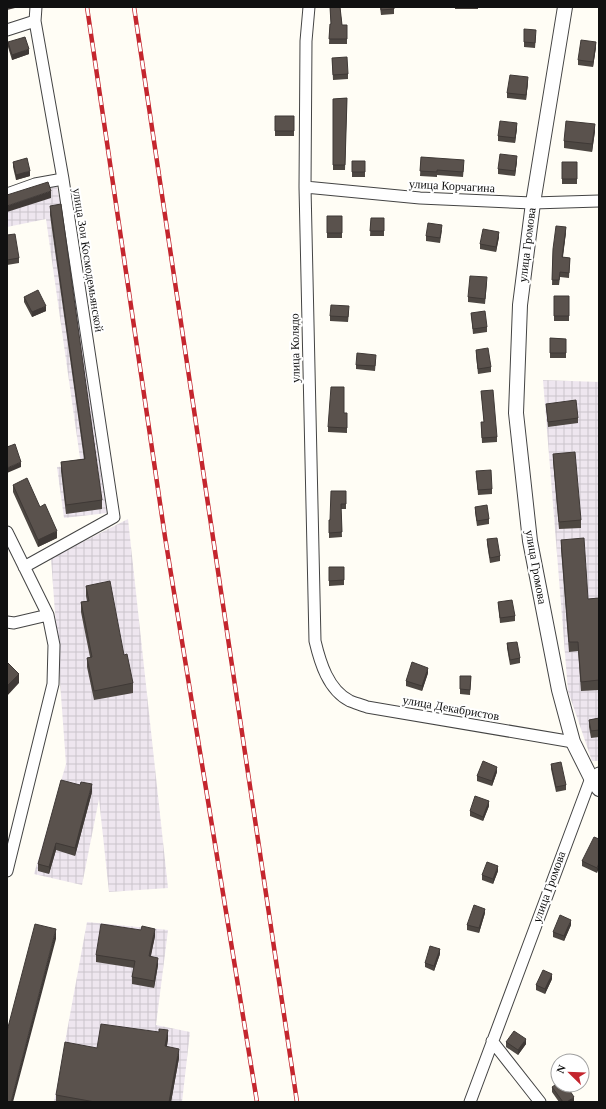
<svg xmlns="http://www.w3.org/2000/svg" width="606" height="1109" font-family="'Times New Roman',serif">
	<defs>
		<pattern id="industrial-grid" width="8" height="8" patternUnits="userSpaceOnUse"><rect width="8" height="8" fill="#eee6ef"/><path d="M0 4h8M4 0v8" fill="none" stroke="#cbc4cc"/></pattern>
	</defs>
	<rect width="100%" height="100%" fill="#fffdf5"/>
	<path fill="url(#industrial-grid)" d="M56,184L63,211L107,513L64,518L57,467L81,465L46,219L7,227V201Z
		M543,380L599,382V761H592L568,691Z
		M128,519L168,888L109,892L99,799L82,885L34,874L66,764L51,558Z
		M87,922L168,930L156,1025L190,1032L182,1102H54Z"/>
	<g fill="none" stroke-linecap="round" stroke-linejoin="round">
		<g stroke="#444" stroke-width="13">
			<path id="minor" d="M309,7L306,41L305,187L315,641C320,662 328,690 350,701C355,703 362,705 367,707L573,742
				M7,30L35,21
				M305,187L420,198L533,203L599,201
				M7,194L35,184L63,179
				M7,532L48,615L54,645L53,684L7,871
				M24,567L114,517L63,179L35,21L36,7
				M7,622L14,623L48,615
				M492,1041L540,1102
				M470,1102L591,778L599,773"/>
		</g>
		<g stroke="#444" stroke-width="16">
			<path id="tertiary" d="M565,7L533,203L520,305L516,413L530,541L559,690L573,742L591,778L599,789"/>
		</g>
		<use href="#minor" stroke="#fff" stroke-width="11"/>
		<use href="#tertiary" stroke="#fff" stroke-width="14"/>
		<g stroke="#c4262e" stroke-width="4.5">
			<path id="rail" d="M87,7L165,537L257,1102
				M134,7L297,1102"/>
		</g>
		<use href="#rail" stroke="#fff" stroke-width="3" stroke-dasharray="9" stroke-linecap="butt"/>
	</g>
	<path fill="#4d4742" d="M330,7H340L342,25H347V44H329L330,24H331Z
		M380,7H394V14L381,15Z
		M455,7H478V9H455Z
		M524,29L536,35L535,48L524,47Z
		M8,42L29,54L12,60L8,47Z
		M596,47L593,67L578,65V60Z
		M332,58L348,74V79L333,80Z
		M528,82L526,100L507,98V93Z
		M347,98L345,170H333V99Z
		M275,116H294V136H275Z
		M517,128L515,143L498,141V136Z
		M595,131L592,152L564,148V141Z
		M421,157L464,165L463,177L437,175V177L420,176Z
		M352,161H365V177H352Z
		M517,161L515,176L498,174V169Z
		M13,162L30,176L16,180L13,167Z
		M562,162H577V184H562Z
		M50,206L102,500V509L66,514L61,471V462L84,459L50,215Z
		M327,216H342V238H327Z
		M371,218H384V236H370Z
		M442,230L440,243L426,241V236Z
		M566,232L563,257L570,258L569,278L560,277L559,285H552L553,249Z
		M7,235L19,258V263L7,265Z
		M499,237L496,252L480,249V244Z
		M487,282L485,304L468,302V297Z
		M554,296H569V321H554Z
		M24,297L46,311L32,317L24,302Z
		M349,311L348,322L330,321V316Z
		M471,313L487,327V332L473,334Z
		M550,338L566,339V358H550Z
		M476,350L491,367V372L478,374L476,355Z
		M376,359L375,371L356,369V365Z
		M481,391L497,437V442L482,443L481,422H484Z
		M546,404L578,418V423L548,427Z
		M344,413H347V433L328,432V427Z
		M553,454L581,520V528L559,529L553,461Z
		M476,471L492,489V494L478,495Z
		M13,485L40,507L57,538L38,547L13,492Z
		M346,491V509H341L342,537L329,538V520H330Z
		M475,507L489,519V524L477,526L475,512Z
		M487,539L500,556V561L490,563L487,544Z
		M561,540L588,599L599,598V690L581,691L578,651L569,652L561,549Z
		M329,567H344V585L329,586Z
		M86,586L124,655L133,683V693L94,700L87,667V658L90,657L81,612V602L87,601L86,596Z
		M498,602L515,616V621L500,623Z
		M507,643L520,658V663L510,665L507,648Z
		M428,673L422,691L406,686V681Z
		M460,676H471L470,695L460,694Z
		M599,718V737L591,738L589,727V720Z
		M551,764L566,785V790L556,792L551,769Z
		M497,772L492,786L477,781V776Z
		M92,792L75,856L56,850L49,874L38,871V864Z
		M489,806L483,821L470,816V811Z
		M599,839L597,873L582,866V861Z
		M498,871L493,884L482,880V875Z
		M485,913L479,933L467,930V925Z
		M571,925L564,941L553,937V932Z
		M155,936L151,956L158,965L154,988L132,984V977L134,968L96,962V955Z
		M440,954L434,971L425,967V963Z
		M552,979L545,994L536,990V985Z
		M168,1039L167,1046L179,1058L171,1102H56V1095L97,1048Z
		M506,1042L526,1044L518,1055L506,1047Z
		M552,1087L574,1102H559L552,1092Z"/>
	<path fill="#3f3936" d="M7,7H19L7,10Z
		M596,42V47L593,67V62Z
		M29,49V54L12,60V55Z
		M528,77V82L526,100V95Z
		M517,123V128L515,143V138Z
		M595,124V131L592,152V144Z
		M517,156V161L515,176V171Z
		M30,171V176L16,180V175Z
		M51,191V198L7,212V206Z
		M566,227V232L562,262V257Z
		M499,232V237L496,252V247Z
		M46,306V311L32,317V312Z
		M21,462V467L7,473V468Z
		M57,531V538L38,547V540Z
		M428,668V673L422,691V686Z
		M19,674V683L7,696V686Z
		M497,767V772L492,786V781Z
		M92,784V792L75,856V848Z
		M489,801V806L483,821V817Z
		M56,843V850L49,874V867Z
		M599,863V868L597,873V868Z
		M498,866V871L493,884V879Z
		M485,909V913L479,933V928Z
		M571,920V925L564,941V936Z
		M56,929V939L13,1102H11Z
		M155,929V936L149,963V956Z
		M440,949V954L434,971V966Z
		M158,958V965L154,988V981Z
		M552,974V979L545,994V989Z
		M168,1030V1039L165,1055V1046Z
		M526,1039V1044L518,1055V1050Z
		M179,1049V1058L171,1102H169Z
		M574,1097V1102H567Z"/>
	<path fill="#5a524d" stroke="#3f3936" d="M330,7H340L342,25H347V39H329L330,24H331Z
		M381,7H394V9L381,10Z
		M524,29L536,30L535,43L524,42Z
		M25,37L29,49L12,55L8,42Z
		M581,40L596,42L593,62L578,60Z
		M347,57L348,74L333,75L332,58Z
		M510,75L528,77L526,95L507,93Z
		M347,98L345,165H333V99Z
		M275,116H294V131H275Z
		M500,121L517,123L515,138L498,136Z
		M566,121L595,124L592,144L564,141Z
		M500,154L517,156L515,171L498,169Z
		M421,157L464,160L463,172L437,170V172L420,171Z
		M27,158L30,171L16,175L13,162Z
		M352,161H365V172H352Z
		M562,162H577V179H562Z
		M48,182L51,191L7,206V195Z
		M61,204L102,500L66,505L61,462L85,459L50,206Z
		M327,216H342V233H327Z
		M371,218H384V231H370Z
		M428,223L442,225L440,238L426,236Z
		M556,226L566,227L562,257L570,258L569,273L560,272L559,280H552L553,249Z
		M483,229L499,232L496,247L480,244Z
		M15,234L19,258L7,260V235Z
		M470,276L487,277L485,299L468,297Z
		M38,290L46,306L32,312L24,297Z
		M554,296H569V316H554Z
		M331,305L349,306L348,317L330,316Z
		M485,311L487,327L473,329L471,313Z
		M550,338L566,339V353H550Z
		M488,348L491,367L478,369L476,350Z
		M357,353L376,355L375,366L356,365Z
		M331,387H344V413H347V428L328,427Z
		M493,390L497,437L482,438L481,422H484L481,391Z
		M576,400L578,418L548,422L546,404Z
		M15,444L21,462L7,468V447Z
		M575,452L581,520L559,522L553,454Z
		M491,470L492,489L478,490L476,471Z
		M27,478L40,507L45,504L57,531L38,540L13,485Z
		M331,491H346V504H341L342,532L329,533V520H330Z
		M487,505L489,519L477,521L475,507Z
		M497,538L500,556L490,558L487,539Z
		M584,538L588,599L599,598V680L581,682L578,642H569L561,540Z
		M329,567H344V580L329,581Z
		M110,581L124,655L127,654L133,683L94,691L87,658L92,657L81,602L89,601L86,586Z
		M512,600L515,616L500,618L498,602Z
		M517,642L520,658L510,660L507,643Z
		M7,662L19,674L7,686Z
		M412,662L428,668L422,686L406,681Z
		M460,676H471L470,690L460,689Z
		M599,718V730L591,731L589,720Z
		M483,761L497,767L492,781L477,776Z
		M561,762L566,785L556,787L551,764Z
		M61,780L80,785L81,782L92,784L75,848L56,843L49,867L38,864Z
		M475,796L489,801L483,817L470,811Z
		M594,837L599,839V863L597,868L582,861Z
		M487,862L498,866L493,879L482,875Z
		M474,905L485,909L479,928L467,925Z
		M560,915L571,920L564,936L553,932Z
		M35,924L56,929L11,1102H7V1031Z
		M101,924L141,930L142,926L155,929L149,956L158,958L154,981L132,977L135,961L96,955Z
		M430,946L440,949L434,966L425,963Z
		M543,970L552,974L545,989L536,985Z
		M101,1024L159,1032V1029L168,1030L165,1046L179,1049L169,1102H95L56,1095L65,1042L97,1048Z
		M514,1031L526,1039L518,1050L506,1042Z
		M558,1083V1085H566L574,1097L567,1102H563L552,1087Z"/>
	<g text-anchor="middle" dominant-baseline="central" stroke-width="4" stroke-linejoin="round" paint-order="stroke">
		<g font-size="12" fill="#111" stroke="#fff">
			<text transform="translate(452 186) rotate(3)">улица Корчагина</text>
			<text transform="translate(527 245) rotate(-83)">улица Громова</text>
			<text transform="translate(88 260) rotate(81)">улица Зои Космодемьянской</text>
			<text transform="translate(295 348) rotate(-91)">улица Колядо</text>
			<text transform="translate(536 567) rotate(80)">улица Громова</text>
			<text transform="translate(451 708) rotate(10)">улица Декабристов</text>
			<text transform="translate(549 887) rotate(-70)">улица Громова</text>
		</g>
	</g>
	<rect width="606" height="1109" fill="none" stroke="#111111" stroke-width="16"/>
	<g transform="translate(570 1073) rotate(293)"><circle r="19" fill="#ffffff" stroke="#a0a0a0"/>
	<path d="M0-3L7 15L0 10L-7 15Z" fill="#c4262e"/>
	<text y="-6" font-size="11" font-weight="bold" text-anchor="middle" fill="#111111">N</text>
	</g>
</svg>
